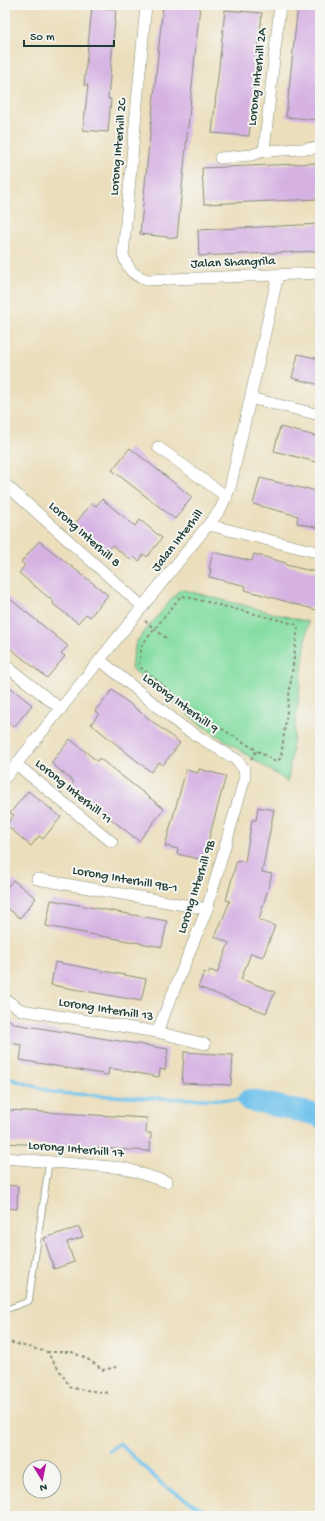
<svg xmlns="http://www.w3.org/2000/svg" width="325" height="1521" font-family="'Gochi Hand',sans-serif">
	<rect width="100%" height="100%" fill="#f6f6f2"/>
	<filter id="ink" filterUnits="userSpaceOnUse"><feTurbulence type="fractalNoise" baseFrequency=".025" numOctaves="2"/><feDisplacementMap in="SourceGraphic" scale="8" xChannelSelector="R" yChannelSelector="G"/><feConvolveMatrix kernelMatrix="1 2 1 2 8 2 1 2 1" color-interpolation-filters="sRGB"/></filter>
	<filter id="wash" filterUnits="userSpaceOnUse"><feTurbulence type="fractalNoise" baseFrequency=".012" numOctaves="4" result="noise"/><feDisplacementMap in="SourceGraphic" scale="16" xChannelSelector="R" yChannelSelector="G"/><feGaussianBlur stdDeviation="0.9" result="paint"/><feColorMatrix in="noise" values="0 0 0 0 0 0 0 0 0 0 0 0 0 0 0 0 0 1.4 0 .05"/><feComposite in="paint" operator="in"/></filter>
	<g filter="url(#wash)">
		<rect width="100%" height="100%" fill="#ebdebb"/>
		<path fill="#83dda2" stroke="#518d6b" d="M180,589L308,622L288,782L200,724L131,668L136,642Z"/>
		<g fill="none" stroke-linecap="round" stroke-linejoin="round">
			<path stroke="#70c2ec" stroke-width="3.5" d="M5,1077L56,1093L145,1098L249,1100
				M109,1451L119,1443L163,1485L213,1516"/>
			<path stroke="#70c2ec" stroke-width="22" d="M249,1100L318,1115L320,1117"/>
		</g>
		<g id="blocks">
			<path fill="#d6b2e3" d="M163,5H200L177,238L140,234Z
				M298,5H320V120L286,117Z
				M92,7L116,9L108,99H111L108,132L83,130L88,85H84Z
				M225,10L262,13L249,136L212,133Z
				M320,163V199L204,204L202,168Z
				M320,224V251L199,256L198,230Z
				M298,354L320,359V385L292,378Z
				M280,427L320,437V463L274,451Z
				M130,448L192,497L175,519L112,470Z
				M260,478L305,489V488L320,492V528L297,523L298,516L253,504Z
				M102,499L135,526L140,520L162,538L147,557L144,554L139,561L134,557L131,560L112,545L106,552L74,525L92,503L96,506Z
				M39,541L108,595L90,617L86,614L78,623L53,604L54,602L19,573L25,565L21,562Z
				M213,552L252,561L254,554L286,563V565L320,573V611L245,590L246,586L209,577L211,569H209Z
				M5,595L68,646L61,653L65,656L47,678L5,644Z
				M5,683L32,705L14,727L5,720Z
				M112,690L180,743L163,765L159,762L151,772L91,724L99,714L95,711Z
				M70,739L97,761L99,758L164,809L139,841L70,787L74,782L51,763Z
				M199,769L226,776L203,860L177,854L178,849L165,846L186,770L198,773Z
				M28,791L61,817L43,839L39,836L31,846L6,825L14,815L10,813Z
				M258,807L274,810L262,872L272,874L259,920L275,926L263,957L251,953L241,979L275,992L266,1013L198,987L204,972L208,974L210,970L217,973L229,943L215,937L230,901L226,900L237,860L245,862L252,820H256Z
				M13,880L36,898L20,918L5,906V890Z
				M51,900L167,921L162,947L46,926Z
				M55,962L146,979L141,1001L51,985Z
				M5,1017L15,1024L168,1049L165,1070L160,1069L159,1077L109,1068L108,1075L20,1060L22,1045L9,1043L5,1041Z
				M184,1052L233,1055L231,1085L182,1083Z
				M8,1110L147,1118L146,1133H151L150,1151L5,1143V1124L7,1125Z
				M5,1185L18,1186L17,1209L5,1208Z
				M79,1227L83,1237L67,1242L74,1262L54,1269L44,1238Z"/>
		</g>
	</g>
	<g filter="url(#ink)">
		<use href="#blocks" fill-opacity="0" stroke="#858e78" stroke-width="1"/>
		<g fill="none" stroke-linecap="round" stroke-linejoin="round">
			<g stroke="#858e78" stroke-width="7">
				<path id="lane" d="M5,1310L29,1301L49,1162"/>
			</g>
			<g stroke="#858e78" stroke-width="12">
				<path id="street" d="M146,5L123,255C129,270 131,274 147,280L320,273
					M264,151L280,5
					M220,158L251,155L264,151L320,148
					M250,398L320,415
					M158,447L227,497
					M5,484L143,607
					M209,525L320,553
					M100,660L184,728L237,760L244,769L245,777L207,909L157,1032
					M5,665L61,709
					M16,764L112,842
					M5,778L220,510L230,488L278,275
					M37,879L207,909
					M5,999L21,1010L157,1032L205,1044
					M5,1158L124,1168L167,1182"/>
			</g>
			<path stroke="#858e78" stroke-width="2" stroke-dasharray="3 3" stroke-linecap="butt" d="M183,596L295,624L298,627L281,757L279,760L274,761L204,718L140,667L139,663L142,645L180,597Z
				M145,621L166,638
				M164,697L170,690
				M251,759L257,750
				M5,1341L47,1352L71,1388L108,1393
				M47,1352H72L91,1361L103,1370L116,1367"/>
			<use href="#lane" stroke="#fff" stroke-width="5.5"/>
			<use href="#street" stroke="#fff" stroke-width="11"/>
		</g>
	</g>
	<g text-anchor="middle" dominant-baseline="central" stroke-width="4" stroke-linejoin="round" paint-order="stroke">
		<g font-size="13" fill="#1f3d34" stroke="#f6f6f2">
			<text transform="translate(258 77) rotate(-84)">Lorong Interhill 2A</text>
			<text transform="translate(119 147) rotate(-85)">Lorong Interhill 2C</text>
			<text transform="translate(233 263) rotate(-2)">Jalan Shangrila</text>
			<text transform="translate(84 535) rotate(42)">Lorong Interhill 8</text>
			<text transform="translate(178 541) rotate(-52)">Jalan Interhill</text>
			<text transform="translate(180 704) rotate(37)">Lorong Interhill 9</text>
			<text transform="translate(73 792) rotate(39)">Lorong Interhill 11</text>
			<text transform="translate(125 880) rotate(10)">Lorong Interhill 9B-1</text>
			<text transform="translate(197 887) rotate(-72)">Lorong Interhill 9B</text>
			<text transform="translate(106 1010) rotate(9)">Lorong Interhill 13</text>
			<text transform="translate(76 1150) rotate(5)">Lorong Interhill 17</text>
		</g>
	</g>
	<rect width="325" height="1521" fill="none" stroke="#f6f6f2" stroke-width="20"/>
	<g transform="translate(42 1479) rotate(170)"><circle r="19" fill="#f6f6f2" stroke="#a0aca6"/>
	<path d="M0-3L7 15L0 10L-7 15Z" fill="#b5179e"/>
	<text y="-6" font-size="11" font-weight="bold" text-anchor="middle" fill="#1f3d34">N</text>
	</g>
	<path d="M24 40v6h90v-6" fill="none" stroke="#1f3d34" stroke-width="2"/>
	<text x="30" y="40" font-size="12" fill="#1f3d34" stroke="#f6f6f2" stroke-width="3" paint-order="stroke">50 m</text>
</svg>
